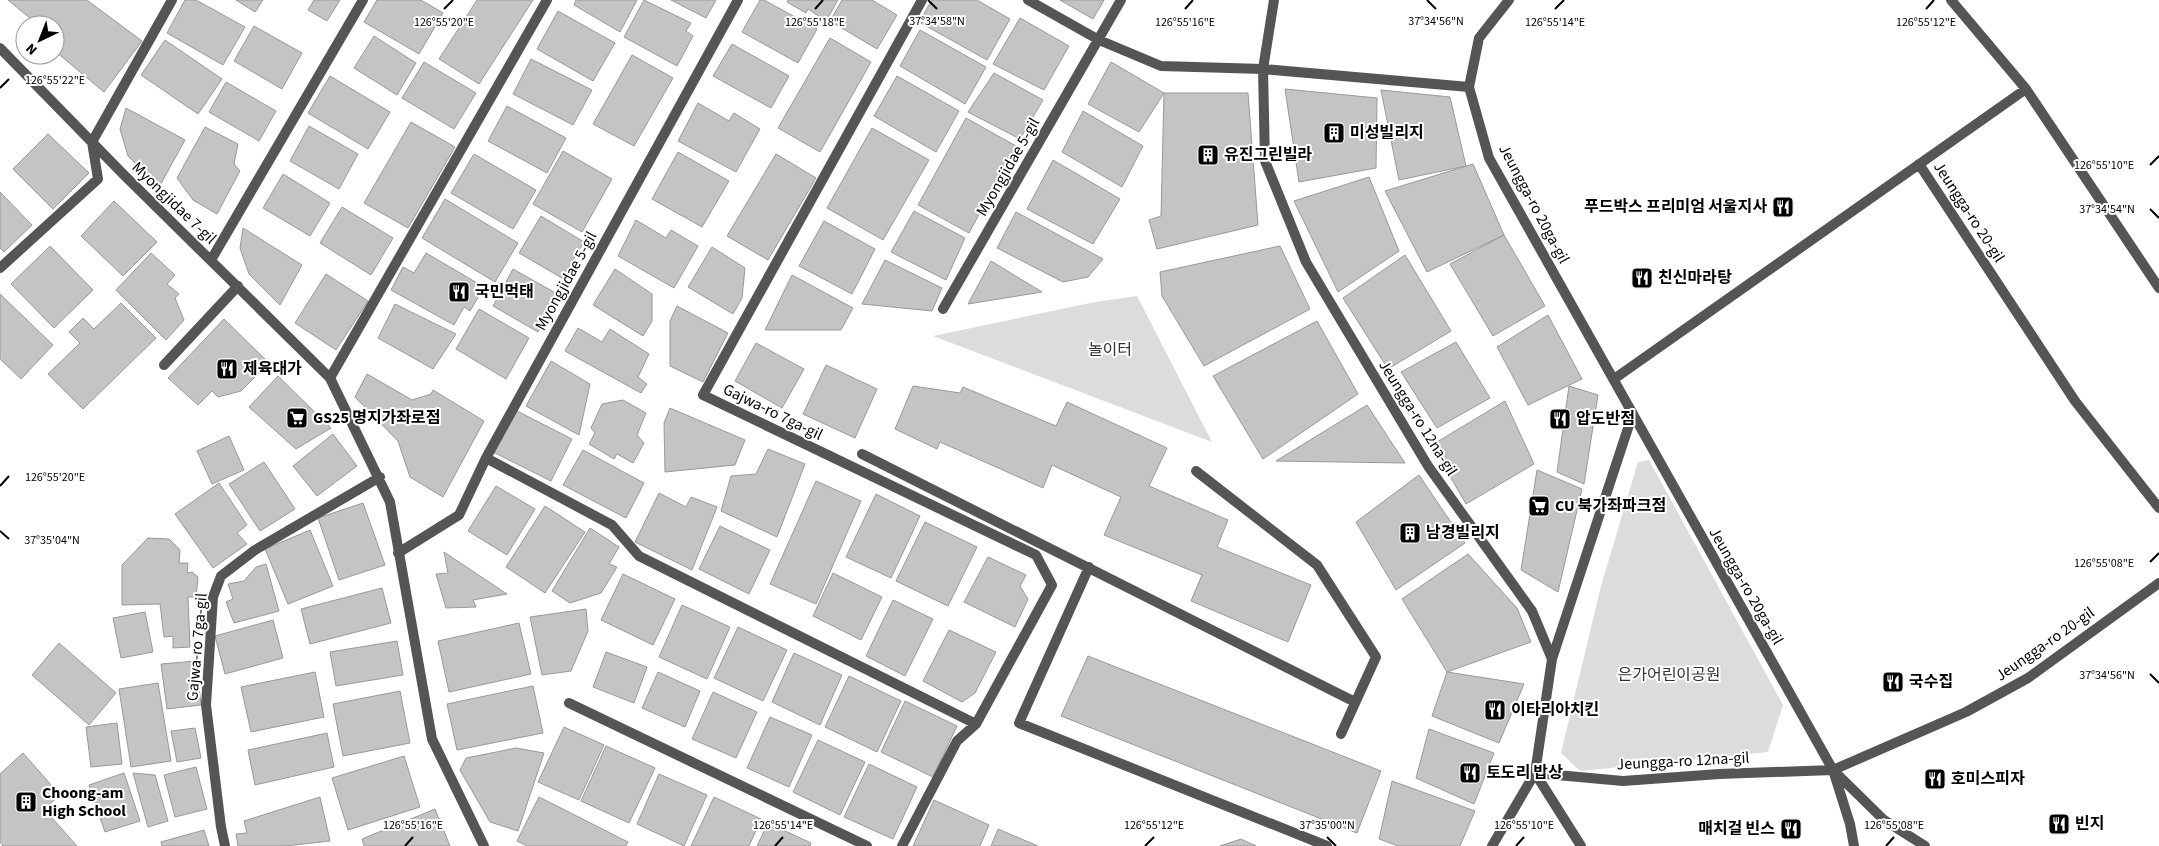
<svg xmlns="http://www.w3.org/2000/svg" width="2159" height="846" font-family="'Source Sans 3','Noto Sans KR',sans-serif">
	<rect width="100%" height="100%" fill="#fff"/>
	<path fill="#dcdcdc" d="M1137,296L1212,442L933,336L1095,302Z
		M1649,460L1783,705L1768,752L1580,771L1561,753L1601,586L1638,462Z"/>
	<path fill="#c4c4c4" stroke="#999" d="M8,0H87L142,41L104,92L55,51V25H26L31,19Z
		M185,0H196L245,27L223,65L167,33Z
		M236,0H263L255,12Z
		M314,0H340L327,21L308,10Z
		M377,0H421L443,13L419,54L364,22Z
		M477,0H533L479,84L439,59Z
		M576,0H637L620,32L574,5Z
		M644,0L691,23L686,31L693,36L677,66L624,37Z
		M671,0H716L706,18Z
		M760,0H764L817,29L798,63L742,32Z
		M788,0H838L826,21L808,9L806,13L787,2Z
		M842,0H872L897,15L877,49L830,21Z
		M932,0H977L1010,19L987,60L919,22Z
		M1060,0H1104L1093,19Z
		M558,11L615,43L593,81L537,49Z
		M1020,18L1069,46L1044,90L993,64Z
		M254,26L302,53L282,89L234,61Z
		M920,30L986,67L965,104L900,66Z
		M374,36L416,63L397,95L354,68Z
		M830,38L871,62L820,152L778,128Z
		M165,40L222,79L198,114L141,75Z
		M732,44L789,76L771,108L713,76Z
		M632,55L673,78L634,146L593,124Z
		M531,59L592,90L573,125L513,94Z
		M424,62L476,93L454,129L402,98Z
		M1111,62L1164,93L1139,132L1088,104Z
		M994,73L1043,100L1020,139L968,112Z
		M330,76L390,112L368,149L308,113Z
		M897,76L959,111L936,152L874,116Z
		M226,82L276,111L259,141L209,112Z
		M1285,89L1377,98L1376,168L1299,182Z
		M1381,90L1450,97L1466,166L1399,180Z
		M1164,93H1248L1258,225L1157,249L1149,220L1161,216Z
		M698,103L729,121L734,113L760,129L736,172L678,141Z
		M507,106L566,138L547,173L488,141Z
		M126,108L185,140L159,187L128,156L120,129Z
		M1083,111L1143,146L1122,187L1062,152Z
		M966,118L1016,146L969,233L918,205Z
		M411,122L455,147L408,228L364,203Z
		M309,126L358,154L339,189L290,161Z
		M205,127L238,144L234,164L240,171L217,214L193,200L177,178Z
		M872,128L929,160L883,240L827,208Z
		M48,134L89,173L53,209L13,169Z
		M563,151L612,179L582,232L533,204Z
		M678,152L729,181L702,227L652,199Z
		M474,154L536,190L513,229L451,193Z
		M776,154L816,178L768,260L727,236Z
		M1053,160L1120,199L1093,244L1027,209Z
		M1473,164L1504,235L1427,272L1385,191Z
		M283,174L330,203L310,236L263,208Z
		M1369,177L1399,251L1338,292L1294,201Z
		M0,192L32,225L4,252L0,248Z
		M445,199L518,243L495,282L422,238Z
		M114,201L157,242L123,276L81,236Z
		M342,207L393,238L371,275L320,243Z
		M914,211L965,238L946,280L891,252Z
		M1016,212L1103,259L1088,277L1063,282L997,248Z
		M541,216L584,242L562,278L519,253Z
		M636,220L666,238L671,230L698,246L674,288L618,256Z
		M824,221L875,249L852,294L799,266Z
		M243,228L302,265L280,305L249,274L240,248Z
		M1504,235L1545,306L1493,336L1450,264Z
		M50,246L93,290L54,328L11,284Z
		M1280,246L1310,309L1204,366L1162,296L1160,272Z
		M712,247L745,268L742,298L733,314L688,287Z
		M151,253L175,275L167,284L179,294L175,298L184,320L166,340L116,290Z
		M426,253L484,287L470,311L464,307L454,325L391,290L403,267L414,273Z
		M1405,255L1451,331L1388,369L1343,298Z
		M885,260L942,288L932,311L862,304Z
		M991,261L1042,292L968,304Z
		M513,269L559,295L538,332L493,306Z
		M615,269L652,294V321L643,336L593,305Z
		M326,274L368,301L336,350L295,323Z
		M792,275L853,308L841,330H765Z
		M0,294L53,345L21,379L0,359Z
		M121,303L156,338L83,409L48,374L80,343L69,332L83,318L94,329Z
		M395,304L456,334L433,369L378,338Z
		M677,306L728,333L703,382L670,366V321Z
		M479,309L529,338L506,379L456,349Z
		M1548,315L1582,379L1528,405L1497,347Z
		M224,319L269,363L241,391L218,397L212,391L198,405L168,378Z
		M1317,321L1358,394L1263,459L1213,376Z
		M578,328L602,342L610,329L649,354L638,377L647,384L641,393L565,351Z
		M1456,342L1490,398L1437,428L1401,372Z
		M756,343L804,369L782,408L735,381Z
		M551,361L590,384L579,435L526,406Z
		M826,365L877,389L855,438L803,414Z
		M367,374L412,400L431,394L433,390L484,421L443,497L410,477L398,441L355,397Z
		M278,376L331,428L296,449L249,407Z
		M913,386L960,393L963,387L1056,426L1067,402L1167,448L1149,486L1228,520L1217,547L1311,585L1288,642L1191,601L1202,575L1104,535L1121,497L1052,465L1043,488L940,442L937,449L895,429Z
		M1569,386L1598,395L1584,484L1557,472Z
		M623,400L646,413L637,435L644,443L633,463L617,454L614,459L589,444L595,433L591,428L602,404Z
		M1505,401L1534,464L1466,504L1432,445Z
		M1367,405L1405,463L1276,461Z
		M670,408L745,440L735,465L665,472L664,423Z
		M515,410L572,439L551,481L493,452Z
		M333,434L357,466L317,496L293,466Z
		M229,436L244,470L212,484L197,451Z
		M768,449L805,464L777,537L721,511L731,476L756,474Z
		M583,450L644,483L626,518L563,485Z
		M264,462L295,509L260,531L229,484Z
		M1537,470L1582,489L1558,592L1521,570Z
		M1419,475L1465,543L1396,590L1356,522Z
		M816,481L861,501L816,604L770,584Z
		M219,483L247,525L237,533L247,544L213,568L175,514Z
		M496,486L535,509L507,555L468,531Z
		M659,493L686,507L691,497L717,507L692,570L635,542Z
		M876,494L920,516L891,578L846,557Z
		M363,503L385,565L339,580L318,518Z
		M545,506L585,532L545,593L506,567Z
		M925,522L977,547L948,606L896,581Z
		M720,526L770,550L749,594L699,569Z
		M590,528L619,547L609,564L617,567L601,593L570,603L552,591Z
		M310,530L333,586L288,604L265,549Z
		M148,538L169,539L180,550L179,563H188L187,573L192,572L198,577L196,597H188L190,647L173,648V636L164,637L160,604L122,605V565Z
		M444,552L507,594L473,600L476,607L446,608L436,574L448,573Z
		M1468,554L1517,608L1531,642L1447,672L1402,599Z
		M988,557L1026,575L1020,586L1028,599L1015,627L964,602Z
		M266,564L279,611L234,623L226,602L233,599L228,584L244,581L256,567Z
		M833,573L882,597L861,640L813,616Z
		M623,574L675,599L653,645L601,620Z
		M382,588L391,623L310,644L301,609Z
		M893,600L933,619L905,676L866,656Z
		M682,605L730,627L707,679L659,657Z
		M586,609L588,631L571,671L542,675L530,617Z
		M145,612L153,652L121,658L113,618Z
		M273,620L283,658L225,674L215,636Z
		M519,623L531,674L449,692L438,641Z
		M738,627L787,650L763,701L714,678Z
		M949,630L996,652L975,693L962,702L923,681Z
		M397,641L403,675L336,686L330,652Z
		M59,643L116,693L89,725L32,675Z
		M606,652L647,667L634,703L593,687Z
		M794,653L842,675L820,725L772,702Z
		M1088,656L1381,771L1357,833L1061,716Z
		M196,661L201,705L167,709L161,664Z
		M315,672L324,717L251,732L241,687Z
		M658,672L700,691L685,727L642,708Z
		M1447,672L1524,684L1499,743L1432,716Z
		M849,676L901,701L877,752L825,727Z
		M158,683L171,761L131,767L119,689Z
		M533,686L543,733L457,750L447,704Z
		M400,691L410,743L343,756L333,704Z
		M713,692L757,712L736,758L692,739Z
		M905,701L957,726L933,777L881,752Z
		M770,717L812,735L789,787L747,768Z
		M117,723L122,764L91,767L86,727Z
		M564,727L604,745L579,800L538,782Z
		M195,728L201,758L177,762L171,731Z
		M1429,729L1494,753L1474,804L1416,778Z
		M327,733L334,767L255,785L248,750Z
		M818,740L865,762L840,815L793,792Z
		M606,746L655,768L629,823L581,801Z
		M516,748L544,753L518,831L490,822L460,770L466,758Z
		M23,753L60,795L44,809L77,846H3L0,842V774Z
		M404,756L420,807L348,830L332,778Z
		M869,764L917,787L893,839L844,817Z
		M196,767L207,809L175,817L164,775Z
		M124,773L140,821L105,832L89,785Z
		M133,773L155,775L168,821L148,827Z
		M659,774L707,795L684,846L637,824Z
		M1392,781L1475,811L1460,846H1398L1379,839Z
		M320,797L330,841L286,846H238L236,834L247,833L244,821Z
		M539,797L628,842L626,846H527L517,841Z
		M714,797L761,819L749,846H691Z
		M934,800L989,825L980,846H913Z
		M435,809L450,846H364L362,839Z
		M768,823L811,843L810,846H757Z
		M998,829L1038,846H991Z
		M204,830L209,846H162L161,842Z
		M1241,839L1256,846H1220Z"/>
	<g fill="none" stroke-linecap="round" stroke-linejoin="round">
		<path stroke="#555" stroke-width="10" d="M1028,0L1099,40L1161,66L1263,69L1469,87
			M1274,0L1263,69L1265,161L1306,262L1428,466L1532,611L1552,659
			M1509,0L1479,38L1469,87L1489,158L1833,770L1850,824L1854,846
			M1951,0L2026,89L2159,288
			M0,48L124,175L330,378L390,502L432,739L484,846
			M1919,164L2075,401L2159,508
			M211,260L363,0
			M0,268L98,179L92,142L172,0
			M943,309L1121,0
			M164,365L238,286
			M330,378L547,0
			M1614,379L2026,89
			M862,454L1355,702
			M486,458L612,525L639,556L976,724
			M1196,471L1317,565L1376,657L1341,734
			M398,553L459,515L486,458L738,0
			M1089,567L1019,723L1327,846
			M569,703L867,846
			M1834,771L1884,820L1925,846
			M1535,773L1623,781L1719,774L1833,770L1966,712L2028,678L2159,583
			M1535,773L1581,846
			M225,846L221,827L206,705L213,597L221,576L255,550L380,477
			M902,846L957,741L976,724L1052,585L1036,555L703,395L922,0
			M1492,846L1535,773L1552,659L1632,416"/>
	</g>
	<path fill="none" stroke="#000" stroke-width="2" d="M928,0L937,9M1427,0L1436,9M444,9L453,0M815,9L823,0M1185,9L1193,0M1555,9L1564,0M1926,9L1934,0M0,88L9,79M2150,165L2159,156M2150,209L2159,218M0,486L9,476M0,531L9,539M2150,562L2159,553M2150,674L2159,683M1327,837L1336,846M405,846L413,837M775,846L783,837M1145,846L1154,837M1516,846L1524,837M1886,846L1894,837"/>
	<defs>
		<g id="building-square" transform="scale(1.125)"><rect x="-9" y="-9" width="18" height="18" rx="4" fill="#000" stroke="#fff"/><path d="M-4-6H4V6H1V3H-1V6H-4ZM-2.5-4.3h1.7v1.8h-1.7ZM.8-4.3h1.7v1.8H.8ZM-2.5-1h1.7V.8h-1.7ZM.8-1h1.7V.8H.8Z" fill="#fff"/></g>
		<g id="restaurant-square" transform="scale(1.125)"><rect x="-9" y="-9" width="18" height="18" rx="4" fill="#000" stroke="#fff"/><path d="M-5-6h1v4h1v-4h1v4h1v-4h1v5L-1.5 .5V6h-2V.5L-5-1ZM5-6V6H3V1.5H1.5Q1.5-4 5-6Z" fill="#fff"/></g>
		<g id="supermarket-square" transform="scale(1.125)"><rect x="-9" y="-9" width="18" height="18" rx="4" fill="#000" stroke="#fff"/><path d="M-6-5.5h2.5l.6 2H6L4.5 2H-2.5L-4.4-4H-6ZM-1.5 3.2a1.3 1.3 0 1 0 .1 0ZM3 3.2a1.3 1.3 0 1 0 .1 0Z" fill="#fff"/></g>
	</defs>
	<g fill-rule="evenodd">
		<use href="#building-square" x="1334" y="133"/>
		<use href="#building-square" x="1208" y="155"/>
		<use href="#restaurant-square" x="1783" y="207"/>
		<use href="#restaurant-square" x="1642" y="278"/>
		<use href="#restaurant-square" x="459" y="292"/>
		<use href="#restaurant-square" x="227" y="369"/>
		<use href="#supermarket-square" x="297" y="418"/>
		<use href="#restaurant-square" x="1560" y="419"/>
		<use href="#supermarket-square" x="1539" y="506"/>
		<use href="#building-square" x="1410" y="533"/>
		<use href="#restaurant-square" x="1893" y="682"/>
		<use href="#restaurant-square" x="1495" y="710"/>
		<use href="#restaurant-square" x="1470" y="773"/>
		<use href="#restaurant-square" x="1935" y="779"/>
		<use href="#building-square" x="26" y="802"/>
		<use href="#restaurant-square" x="2059" y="824"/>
		<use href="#restaurant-square" x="1791" y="829"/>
	</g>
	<g text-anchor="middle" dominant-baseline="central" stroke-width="4" stroke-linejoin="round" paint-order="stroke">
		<g font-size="16" font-weight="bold" fill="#000" stroke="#fff" text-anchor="start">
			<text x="1350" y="133">미성빌리지</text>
			<text x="1224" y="155">유진그린빌라</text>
			<text x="1767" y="207" text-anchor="end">푸드박스 프리미엄 서울지사</text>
			<text x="1658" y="278">친신마라탕</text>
			<text x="475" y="292">국민먹태</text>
			<text x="243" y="369">제육대가</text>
			<text x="313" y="418">GS25 명지가좌로점</text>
			<text x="1576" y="419">압도반점</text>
			<text x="1555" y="506">CU 북가좌파크점</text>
			<text x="1426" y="533">남경빌리지</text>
			<text x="1909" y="682">국수집</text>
			<text x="1511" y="710">이타리아치킨</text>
			<text x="1486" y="773">토도리 밥상</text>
			<text x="1951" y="779">호미스피자</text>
			<text x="42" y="793">Choong-am<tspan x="42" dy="18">High School</tspan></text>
			<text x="2075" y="824">빈지</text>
			<text x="1775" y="829" text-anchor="end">매치걸 빈스</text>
		</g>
		<g font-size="16" fill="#000" stroke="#fff">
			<text transform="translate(1008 167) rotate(-60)">Myongjidae 5-gil</text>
			<text transform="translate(174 203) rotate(44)">Myongjidae 7-gil</text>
			<text transform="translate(1534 204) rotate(62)">Jeungga-ro 20ga-gil</text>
			<text transform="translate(1969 212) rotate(57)">Jeungga-ro 20-gil</text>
			<text transform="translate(566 281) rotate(-61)">Myongjidae 5-gil</text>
			<text transform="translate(773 412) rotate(26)">Gajwa-ro 7ga-gil</text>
			<text transform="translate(1418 418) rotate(58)">Jeungga-ro 12na-gil</text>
			<text transform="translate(1746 586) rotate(60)">Jeungga-ro 20ga-gil</text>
			<text transform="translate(2045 644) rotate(-35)">Jeungga-ro 20-gil</text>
			<text transform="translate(197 647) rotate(-85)">Gajwa-ro 7ga-gil</text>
			<text transform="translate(1683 761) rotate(-3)">Jeungga-ro 12na-gil</text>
		</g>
		<g font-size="16" fill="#333" stroke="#fff">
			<text x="1110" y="350">놀이터</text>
			<text x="1669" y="675">은가어린이공원</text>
		</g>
	</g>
	<g font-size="12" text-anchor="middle" fill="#000" stroke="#fff" stroke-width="4" stroke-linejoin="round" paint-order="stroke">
		<text x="937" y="25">37°34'58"N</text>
		<text x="1436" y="25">37°34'56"N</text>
		<text x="1926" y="26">126°55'12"E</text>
		<text x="444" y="26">126°55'20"E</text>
		<text x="815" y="26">126°55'18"E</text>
		<text x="1185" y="26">126°55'16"E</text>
		<text x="1555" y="26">126°55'14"E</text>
		<text x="55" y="84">126°55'22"E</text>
		<text x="2104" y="169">126°55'10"E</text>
		<text x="2107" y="213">37°34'54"N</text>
		<text x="55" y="481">126°55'20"E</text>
		<text x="52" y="544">37°35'04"N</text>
		<text x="2104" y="567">126°55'08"E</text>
		<text x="2107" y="679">37°34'56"N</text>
		<text x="413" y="829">126°55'16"E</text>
		<text x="783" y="829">126°55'14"E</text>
		<text x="1154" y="829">126°55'12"E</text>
		<text x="1524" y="829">126°55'10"E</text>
		<text x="1894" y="829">126°55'08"E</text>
		<text x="1327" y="829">37°35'00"N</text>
	</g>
	<g transform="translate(40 40) rotate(223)"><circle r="24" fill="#ffffff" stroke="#999999"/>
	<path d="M0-4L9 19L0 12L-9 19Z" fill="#000000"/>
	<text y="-8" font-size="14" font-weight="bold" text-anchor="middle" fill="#000000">N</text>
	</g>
</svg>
